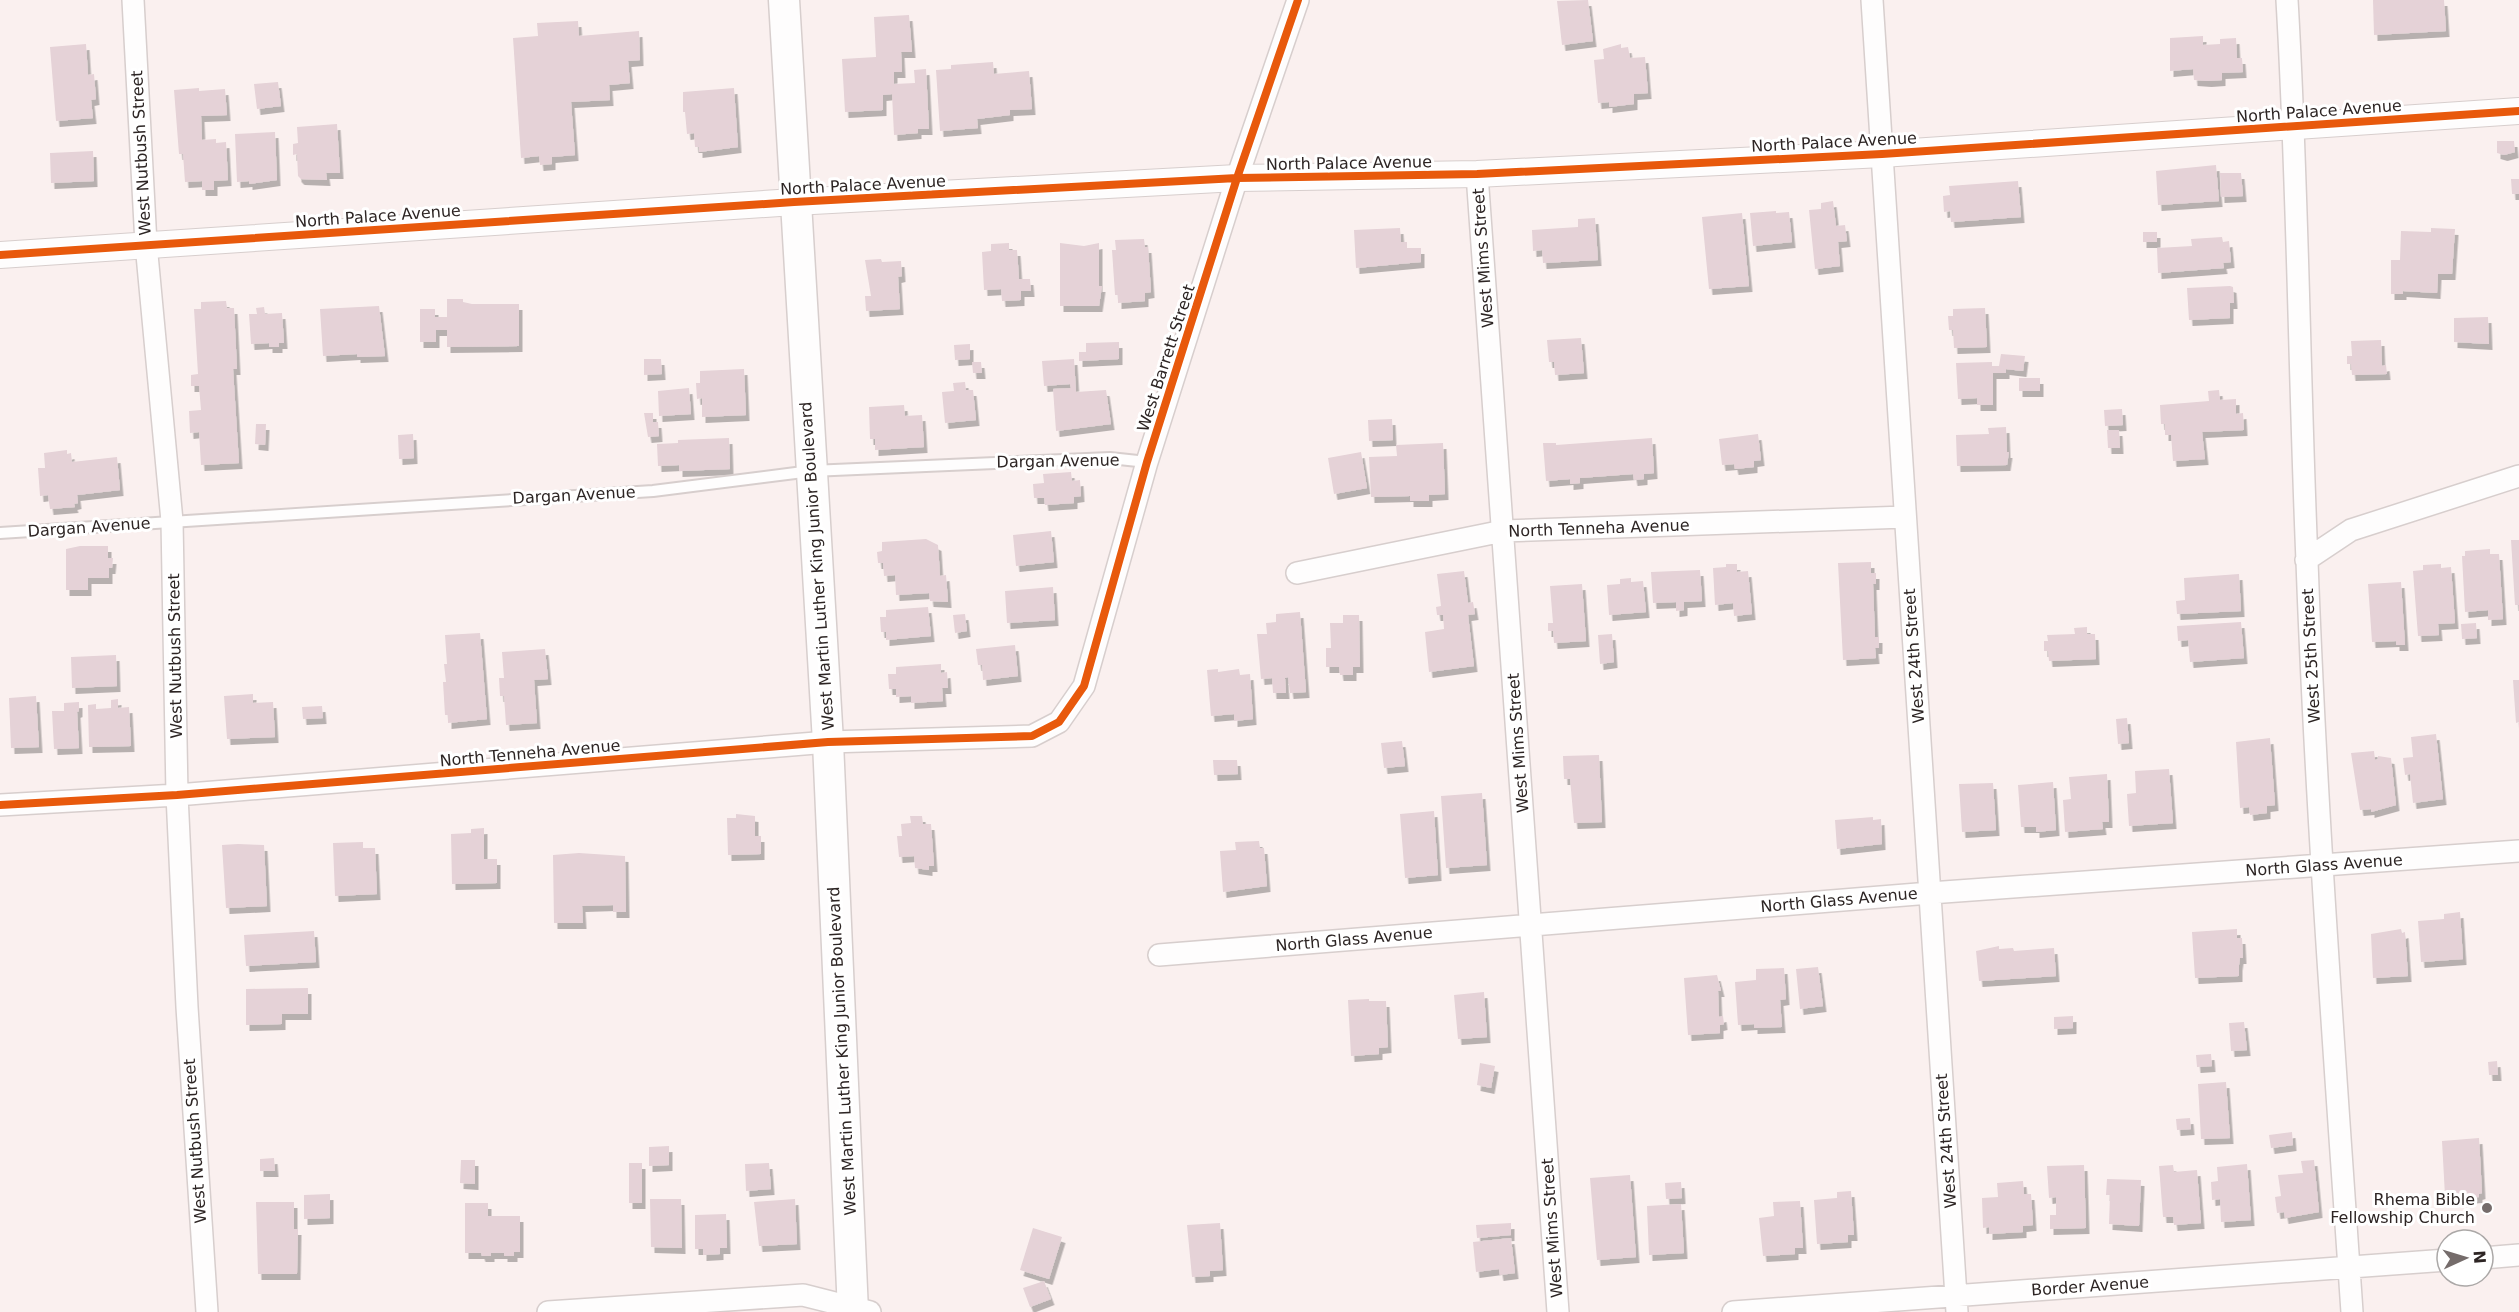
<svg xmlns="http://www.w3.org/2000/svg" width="2519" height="1312" font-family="'DejaVu Sans',sans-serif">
	<defs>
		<filter id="shadow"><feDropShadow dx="3.5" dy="6" stdDeviation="0" flood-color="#0004"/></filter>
	</defs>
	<rect width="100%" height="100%" fill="#faf0ef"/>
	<path fill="#e5d2d7" filter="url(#shadow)" d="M1588,0L1593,41L1562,45L1557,1Z
		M2373,0H2444L2446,31L2374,35Z
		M909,15L912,52H901L902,72H894V84L915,83L914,70L926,69L929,129H918V133L894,135L892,94L883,95V110L845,112L842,59L876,57L874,17Z
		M578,21L579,36L639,31L640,60L628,61L630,83L609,85L610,100L571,102L575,155L552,157V164L540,165L539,156L521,158L513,38L538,36L537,23Z
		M2203,36V45L2220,44V39L2236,38L2237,58H2242L2243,72L2222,73V80L2208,81L2194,80L2193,69L2170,71V38Z
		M86,44L88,75L94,74L96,99L91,100L93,118L56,121L50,47Z
		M1621,44V48L1628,47L1630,58L1645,57L1648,93L1634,94V104L1609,107V102L1598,103L1594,60L1604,59L1603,49Z
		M993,62L994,74L1029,71L1032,109L1010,110V115L977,119L978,128L940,131L936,70L951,69V65Z
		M278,82L281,106L257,109L254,84Z
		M199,88V91L225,89L227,115L201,116L202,140L216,139V143L226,142L228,180L214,181V190H202V181L185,182L183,154H179L174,90Z
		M734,88L738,147L699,152V147H695L694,133L687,134L685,112H683V92Z
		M337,124L340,173H326L327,180L301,179L298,176L297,154L293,155V144L298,143L297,127Z
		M275,132L277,180L249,184V181L237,182L235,134Z
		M2497,141H2514L2515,152L2504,155L2497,153Z
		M93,151L94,181L51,183L50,153Z
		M2216,165L2219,201L2158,205L2156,171Z
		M2220,173H2241L2243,196L2221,197Z
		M2511,179H2519V194H2512Z
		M2018,181L2021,217L1951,222L1950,211L1944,212L1943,196L1950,195L1949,186Z
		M1833,201L1836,226L1845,225L1847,241L1838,242L1840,266L1815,269L1809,210L1821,209V203Z
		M1776,211V213L1789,212L1792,242L1753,246L1750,213Z
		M1742,213L1749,286L1709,289L1702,217Z
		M1595,218L1598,260L1543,263L1542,250L1533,251L1532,230L1578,227V219Z
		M1400,228L1401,242H1407V248H1421V262L1356,268L1354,230Z
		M2431,228L2455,229L2452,274H2438L2437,293L2403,291V294H2391V260H2400L2401,231L2431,232Z
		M2143,232H2157V242H2143Z
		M2222,237L2223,242L2229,241L2231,262L2223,263L2224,268L2158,273L2157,248L2192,246L2191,239Z
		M1144,239L1145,247H1148L1151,292L1145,293V301L1118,303V295H1115L1112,250H1116L1115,240Z
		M1009,243V250H1017L1019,279H1030L1031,291H1021V300L1002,301L1001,289L984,290L982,252L991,251V244Z
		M1060,243L1084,246L1099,243V286H1102L1099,306H1060Z
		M881,259L882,262L901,261L902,276L898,277L900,309L866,311L865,296H871L865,260Z
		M2230,286L2233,287L2234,303H2230V318L2189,320L2187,288Z
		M447,299H463V302L472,304H519V346L447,347V330H436V342H420V309H435V317H447Z
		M226,301L227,308H234L237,369H233L239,463L201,465L199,432L190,433L189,411L201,410L199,386H191V375L198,374L194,309H201V302Z
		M379,306L385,356L357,357V354L323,356L320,309Z
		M264,307L265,314L282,313L284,343H279V347H269V343L251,344L249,314H257L256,308Z
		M1985,308L1987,347L1954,348L1953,330H1949L1948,316H1953V309Z
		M2488,317L2489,344L2454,342V318Z
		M1581,338L1584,373L1555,375L1554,362H1549L1547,340Z
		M2381,340L2382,366L2386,365L2387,374L2352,375L2351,364H2347V356H2352L2351,341Z
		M1119,342V359L1079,361V352H1086V343Z
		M970,344V359L955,360L954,345Z
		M2001,354L2025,356L2023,371L2006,369V373H1993V405H1977V398L1958,399L1956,363L1992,362V366H1999Z
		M644,359H661L662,374L644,375Z
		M1074,359L1076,392L1106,390L1111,424L1056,431L1053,389L1071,388L1070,384L1044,386L1042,361Z
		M972,362H981L982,373H973Z
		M744,369L746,415L702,417V398L697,399L696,383H700V371Z
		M2019,378H2040V391H2019Z
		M965,382L966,390H973L976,420L945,423L942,392L954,391L953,383Z
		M689,388L691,414L659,416L658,391Z
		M2219,390L2220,400L2236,399V414L2243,413L2244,430L2202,432L2205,459L2173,461L2171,435H2165V424H2161L2160,405L2209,401L2208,391Z
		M904,405L905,416L922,415L924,447L875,450V439H870L869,407Z
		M2122,409L2123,425L2105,426L2104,410Z
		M644,413H653V422H658L659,436L648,437Z
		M1392,419L1393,440L1369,441L1368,420Z
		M256,424H266L265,445L255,444Z
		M2006,427L2007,452H2009L2007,465L1957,466L1956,435L1989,434L1988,428Z
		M2107,430H2119L2120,448H2108Z
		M413,434L414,458L399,459L398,435Z
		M1758,434L1761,460L1754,461V467L1735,469L1734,464L1722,465L1719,439Z
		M729,438L730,469L679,471V465L658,466L657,444L678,443V440Z
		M1652,438L1654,473L1644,474V479L1634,480L1633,474L1580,478V483L1570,484V479L1546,481L1543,443H1556V445Z
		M1443,443L1445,494L1429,495V501H1410V496L1371,497L1369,457L1397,456L1396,445Z
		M67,450V454L71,453L72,462L117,457L120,490L77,495L78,503L74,504L75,507L50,509L48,495L40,496L38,468H45L44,453Z
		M1361,452L1367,488L1334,494L1328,458Z
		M1071,472L1072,481L1080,480L1081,496L1074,497V503L1045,505L1044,498H1034L1033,484L1044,483L1043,474Z
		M1051,531L1054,562L1016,566L1013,535Z
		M926,539L938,545L940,576L946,575L948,602L930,601L929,593L896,595L895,575L884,576L883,563H878L877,552L882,551V542Z
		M2511,540H2519V605H2515Z
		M80,546H108V558H113L112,568H109V578H88V590H66V549Z
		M2490,549V554H2499L2503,619L2488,620V610L2465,612L2462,556H2465V551Z
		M1871,562V573H1876V584H1873L1875,637H1879V648H1875L1876,658L1843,660L1838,563Z
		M1726,564H1737V572L1748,571L1752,614L1734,616L1733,603L1715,605L1713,568L1726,567Z
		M2441,564V568L2451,567L2455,623L2438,624L2439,635L2418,636L2413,571L2423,570V565Z
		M1700,570L1702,601L1684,602V610L1676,611V602L1653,603L1651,572Z
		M1464,571L1468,603L1473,602L1475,614L1468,615L1474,666L1429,672L1425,632L1444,629L1443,615H1437L1436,607L1441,606L1437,574Z
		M2239,574L2241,611L2177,614L2176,601L2185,600L2184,578Z
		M1631,578V582L1643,581L1646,612L1609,615L1607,585L1620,584V579Z
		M2401,582L2405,645H2396V641L2372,642L2368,584Z
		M1582,584L1586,641L1554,643L1553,631H1548V623H1553L1550,586Z
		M1053,587L1055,620L1007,623L1005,591Z
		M928,607L931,636L886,640V632H881L880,617H886V610Z
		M1300,612L1306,692L1290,693L1288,677L1285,678L1286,693H1273L1272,678L1261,679L1257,634H1267L1266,623L1276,622V614Z
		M965,614L967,631L955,633L953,615Z
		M1343,615H1359L1360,667H1353V675H1340L1339,667H1326V648H1331L1330,623H1343Z
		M2241,622L2244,658L2190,662L2188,640L2178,641L2177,626Z
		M2476,623L2477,638L2462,639L2461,624Z
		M2087,627V634H2095L2096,659L2049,661L2048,651H2044V641H2048L2047,635L2075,634L2074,628Z
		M480,633L487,719L448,723V715H445L443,682H446L444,664H447L445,635Z
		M1612,634L1614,662L1600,664L1598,635Z
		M1015,645L1018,676L983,680L982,665H978L976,649Z
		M545,649L548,679L534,680L537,723L506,725L504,696H500L499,678H504L502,652Z
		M116,655L117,686L72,688L71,657Z
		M941,664V673L947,672L948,688H942L943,701L911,703V696L896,697V689H889L888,674H896V667Z
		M1218,669V672L1239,669L1240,675L1250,674L1253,719L1234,721V714L1211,716L1207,670Z
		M2513,680H2519V722L2516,723Z
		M253,694V703L273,702L275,737L227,739L224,696Z
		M36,696L39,747L11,748L9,698Z
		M118,699V708L129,707L131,746L89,747L88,705L96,704V709L111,708V700Z
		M79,702V711L77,712L79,748L54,749L52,711H64V703Z
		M322,706L323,718L303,719L302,707Z
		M2127,718L2129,743L2118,744L2116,719Z
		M2436,734L2443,799L2413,803L2410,774L2405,775L2403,758L2413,757L2411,737Z
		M2270,738L2275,805L2267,806V813L2250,815L2249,807L2240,808L2236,742Z
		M1402,741L1405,766L1384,768L1381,743Z
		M2374,751L2375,760L2378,759V756L2391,758L2396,805L2371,812V809L2360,810L2351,753Z
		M1599,755L1602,822L1574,823L1570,779H1564L1563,756Z
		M1213,760H1237L1238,774L1214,775Z
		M2169,769L2173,823L2129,826L2127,794L2136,793L2135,771Z
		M2107,774L2109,822H2102L2103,829L2065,832L2063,800L2071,799L2069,777Z
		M2053,782L2056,830L2036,832V827H2021L2018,785Z
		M1993,783L1996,830L1962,832L1959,784Z
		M1482,793L1487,865L1446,868L1441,796Z
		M1434,811L1438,875L1405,878L1400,814Z
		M736,814L755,816V836H761V854L728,855L727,818H736Z
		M910,816H922L923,824H931L934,866H929V870L915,868L914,856L899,857L897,836H902L901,824L911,823Z
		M1873,817V820L1881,819L1882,844L1837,849L1835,820Z
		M484,828V859H497V883L452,884L451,834L471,833V829Z
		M1259,841L1260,848H1264L1267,886L1223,892L1220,851L1236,850L1235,842Z
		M363,842V848H375L377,894L335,896L333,843Z
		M238,844L264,845L267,906L226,908L222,845Z
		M579,853L625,856L626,912H613V905L582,906L583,923H554L553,855Z
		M2460,912L2463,959L2421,962L2418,921L2444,919V914Z
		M2237,929V938H2242L2243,958H2240L2239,965V976L2195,978L2192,932Z
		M2401,929L2402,933L2405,932L2408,976L2373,978L2371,934Z
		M314,931L316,962L246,966L244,935Z
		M1999,946V949L2013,948L2014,951L2054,948L2056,976L1979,981L1976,951Z
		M1818,967L1823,1006L1800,1009L1796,969Z
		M1784,968L1786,999L1780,1000L1782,1027L1754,1028V1024L1738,1025L1735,982L1756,980V969Z
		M1717,975L1721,991H1718L1719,1017L1723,1016L1724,1024L1720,1025V1033L1688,1035L1684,978Z
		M308,988V1014H282V1024L246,1025V989Z
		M1484,992L1487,1037L1458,1039L1454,995Z
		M1369,999V1001H1386L1388,1047L1379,1048V1054L1351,1056L1348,1000Z
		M2073,1016V1028L2054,1029V1017Z
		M2244,1022L2247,1050L2231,1051L2229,1023Z
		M2211,1054L2212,1066L2197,1067L2196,1055Z
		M2497,1061L2498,1075H2489L2488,1062Z
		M1480,1063L1495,1066L1491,1088L1477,1085Z
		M2226,1082L2230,1138L2201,1139L2198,1084Z
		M2190,1118L2191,1129L2177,1130L2176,1119Z
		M2292,1132L2293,1145L2271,1148L2269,1135Z
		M2479,1138L2482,1193L2479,1194V1197L2449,1199V1196H2445L2442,1141Z
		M669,1146V1165L649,1166V1147Z
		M274,1158L275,1171H260V1159Z
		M461,1160H475V1184L460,1183Z
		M2314,1160L2319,1212L2285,1218L2284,1212L2277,1213L2275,1197L2281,1196L2278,1175L2303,1173L2301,1161Z
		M629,1163H642V1203H629Z
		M769,1163L771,1189L746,1191L745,1164Z
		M2247,1164L2251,1220L2221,1222L2220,1199L2212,1200L2211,1182L2218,1181L2217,1167Z
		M2084,1165L2086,1228L2050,1229V1215H2056V1197L2049,1198L2047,1166Z
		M2173,1165L2174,1172L2197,1170L2201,1223L2174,1225L2173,1217H2163L2159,1166Z
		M1630,1175L1636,1257L1597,1260L1590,1178Z
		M2107,1179L2141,1180L2139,1226L2109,1224L2110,1195H2106Z
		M2023,1181L2024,1194H2031L2033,1225L2023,1226V1232L1989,1234V1227L1983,1228L1982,1198L1998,1197L1997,1183Z
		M1681,1182L1682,1198L1666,1199L1665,1183Z
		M1851,1191L1854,1235H1848V1242L1817,1244L1814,1200L1837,1198V1192Z
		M330,1194V1218L304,1219V1195Z
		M650,1199H681L682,1248L651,1247Z
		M795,1199L797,1244L759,1246L754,1202Z
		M1800,1201L1803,1248H1795V1254L1763,1256L1759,1218L1774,1216L1773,1202Z
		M256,1202H294V1229H298L297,1274H258Z
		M465,1203H488V1216H520V1252H514V1256H504V1253H491V1256H482L481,1253H465Z
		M1681,1204L1684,1253L1649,1255L1647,1206Z
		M726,1214L727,1248H720V1254L703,1255V1249H695V1215Z
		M1220,1223L1223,1270L1210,1271V1276L1192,1277L1187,1225Z
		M1511,1223V1235L1477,1238L1476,1225Z
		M1033,1228L1062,1237L1049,1279L1020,1270Z
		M1511,1238L1515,1273L1500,1275L1499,1269L1476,1272L1473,1242Z
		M1044,1281L1051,1299L1030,1307L1023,1288Z"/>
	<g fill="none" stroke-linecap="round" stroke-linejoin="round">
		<g stroke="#d7cecd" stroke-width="14">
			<path id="service" d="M0,533L653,491L811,471L1110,458L1147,462"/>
		</g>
		<g stroke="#d7cecd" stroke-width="24">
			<path id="minor" d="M133,0L146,244L172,521L177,795L187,1007L207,1312
				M1872,0L1957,1312
				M2287,0C2298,187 2299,374 2307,561C2316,811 2335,1062 2352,1312
				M1477,174L1558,1312
				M2306,560L2351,530L2519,476
				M1297,573L1503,531L1905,517
				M0,805L177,795L828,742L1032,736L1059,722L1084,686L1147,462L1237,178L1298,0
				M1159,955L1930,893L2519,851
				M2483,1258L2519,1255
				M548,1312L803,1295L870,1312
				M1733,1312L2447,1260"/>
		</g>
		<g stroke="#d7cecd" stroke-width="28">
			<path id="tertiary" d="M0,255L794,202L1237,178L1477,174L1882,154L2519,111"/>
		</g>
		<g stroke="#d7cecd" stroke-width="33">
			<path id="secondary" d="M784,0L828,742L853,1312"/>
		</g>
		<use href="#service" stroke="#fefdfd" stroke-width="10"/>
		<use href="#minor" stroke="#fefdfd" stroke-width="21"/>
		<use href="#tertiary" stroke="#fefdfd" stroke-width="26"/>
		<use href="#secondary" stroke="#fefdfd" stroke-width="30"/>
		<g stroke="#fff" stroke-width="11">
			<path id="cycleway" d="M0,255L794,202L1237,178L1477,174L1882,154L2519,111
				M0,805L177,795L828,742L1032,736L1059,722L1084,686L1147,462L1237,178L1298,0"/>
		</g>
		<use href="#cycleway" stroke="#e8590c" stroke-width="8"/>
	</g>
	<circle fill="#756c6b" stroke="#fff" stroke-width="2" cx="2487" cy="1208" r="6"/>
	<g text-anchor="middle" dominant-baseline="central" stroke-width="6" stroke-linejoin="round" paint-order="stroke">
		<g font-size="16" fill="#2d2524" stroke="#fff">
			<text transform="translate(2319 111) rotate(-4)">North Palace Avenue</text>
			<text transform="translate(1834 142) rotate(-3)">North Palace Avenue</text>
			<text transform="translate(141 153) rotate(-93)">West Nutbush Street</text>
			<text transform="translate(1349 163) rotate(-1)">North Palace Avenue</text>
			<text transform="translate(863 185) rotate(-3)">North Palace Avenue</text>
			<text transform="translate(378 216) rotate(-4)">North Palace Avenue</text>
			<text transform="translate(1483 258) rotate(-94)">West Mims Street</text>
			<text transform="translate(1166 358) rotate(-72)">West Barrett Street</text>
			<text transform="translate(1058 461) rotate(-1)">Dargan Avenue</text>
			<text transform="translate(574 495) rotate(-3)">Dargan Avenue</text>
			<text transform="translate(89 527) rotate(-4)">Dargan Avenue</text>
			<text transform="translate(1599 528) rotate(-2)">North Tenneha Avenue</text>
			<text transform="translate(817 566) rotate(-94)">West Martin Luther King Junior Boulevard</text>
			<text transform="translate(175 656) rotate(-91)">West Nutbush Street</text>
			<text transform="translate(1914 656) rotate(-94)">West 24th Street</text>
			<text transform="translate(2311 656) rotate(-93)">West 25th Street</text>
			<text transform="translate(1518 743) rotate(-94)">West Mims Street</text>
			<text transform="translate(530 753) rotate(-5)">North Tenneha Avenue</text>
			<text transform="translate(2324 865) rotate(-4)">North Glass Avenue</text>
			<text transform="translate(1839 900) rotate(-5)">North Glass Avenue</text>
			<text transform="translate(1354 939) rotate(-5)">North Glass Avenue</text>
			<text transform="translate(842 1051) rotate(-93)">West Martin Luther King Junior Boulevard</text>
			<text transform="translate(195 1141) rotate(-94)">West Nutbush Street</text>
			<text transform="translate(1946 1141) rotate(-94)">West 24th Street</text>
			<text transform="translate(1552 1228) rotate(-94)">West Mims Street</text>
			<text transform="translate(2090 1286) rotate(-4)">Border Avenue</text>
		</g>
		<g font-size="16" fill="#2d2524" stroke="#fff" text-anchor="end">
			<text x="2475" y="1199">Rhema Bible<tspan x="2475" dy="18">Fellowship Church</tspan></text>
		</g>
	</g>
	<g transform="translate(2465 1258) rotate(86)"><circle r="28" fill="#ffffff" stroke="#aba8a7" stroke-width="1.5"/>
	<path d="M0-4.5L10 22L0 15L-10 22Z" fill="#756c6b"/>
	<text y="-9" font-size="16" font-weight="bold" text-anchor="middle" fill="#2d2524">N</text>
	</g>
</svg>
